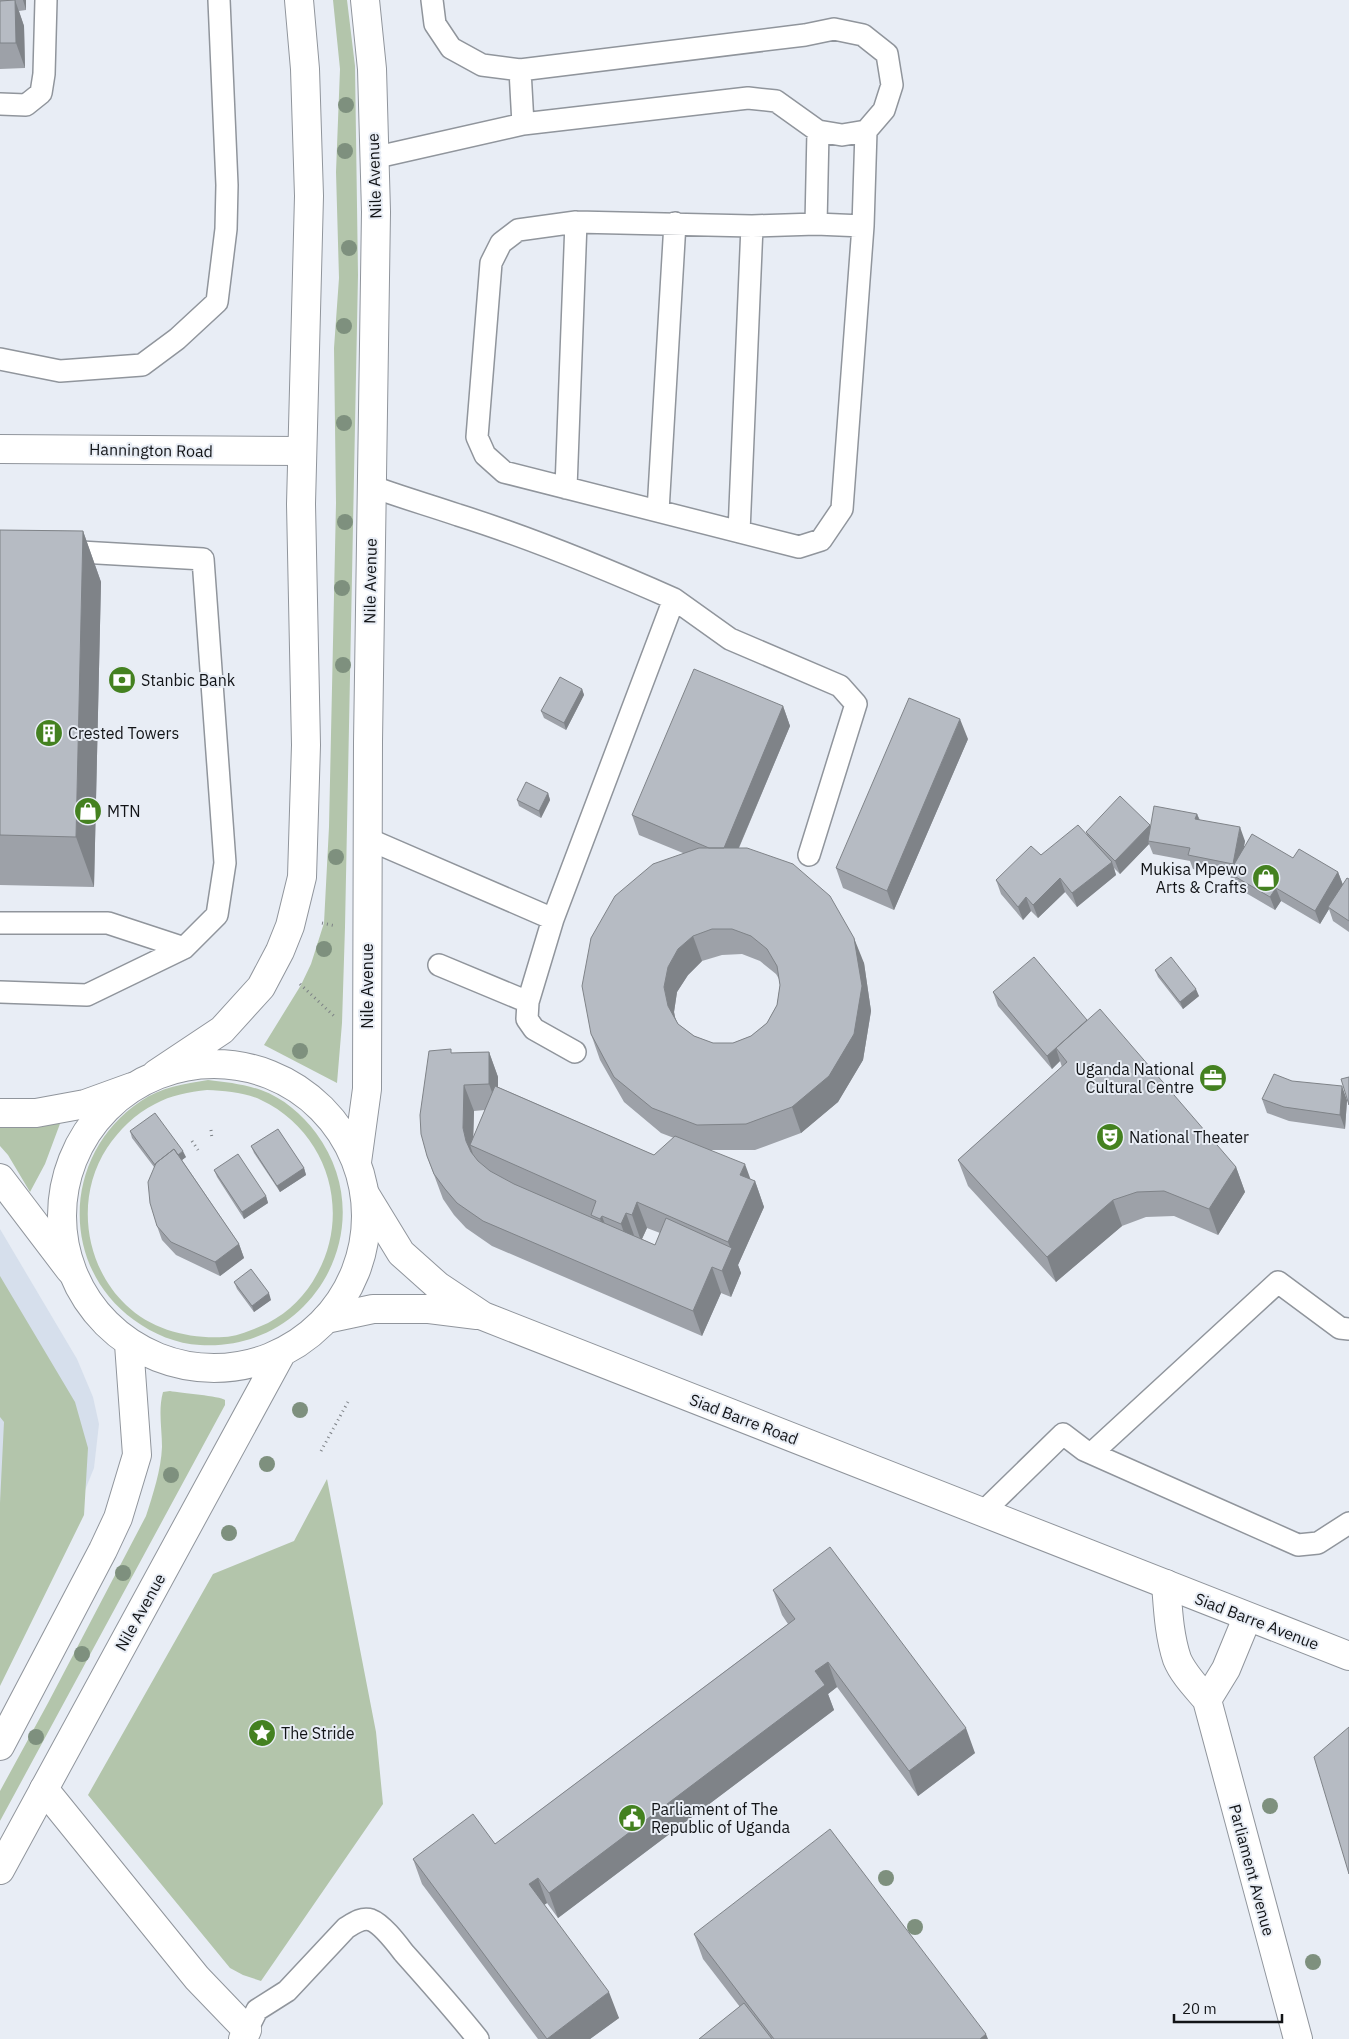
<svg xmlns="http://www.w3.org/2000/svg" width="1349" height="2039" font-family="'IBM Plex Sans',sans-serif">
	<rect width="100%" height="100%" fill="#e8edf5"/>
	<path fill="#d6dfec" d="M0,1229L77,1359L93,1397L99,1424L94,1468L79,1505L0,1651Z"/>
	<path fill="#b3c5ab" fill-rule="evenodd" d="M333,0H347L355,66L358,275L345,927L342,1023L337,1083L264,1045L301,985L311,964L324,923L329,827L336,503L334,348L339,278L336,172L340,69Z
		M208,1080C226,1082 243,1084 261,1090C283,1098 302,1114 316,1133C384,1225 314,1352 200,1345C177,1344 153,1334 134,1320C58,1265 63,1153 141,1101C161,1087 184,1084 208,1080ZM207,1090C225,1091 244,1092 261,1100C327,1131 352,1211 317,1274C306,1295 289,1312 268,1323C254,1329 239,1336 224,1337C189,1339 152,1330 126,1305C84,1265 75,1197 107,1148C119,1130 135,1114 155,1104C171,1095 189,1092 207,1090Z
		M61,1121L45,1164L30,1192L8,1155L0,1146V1127C21,1129 41,1127 61,1121Z
		M0,1276L75,1402L88,1448L84,1515L0,1686V1503L4,1422L0,1417Z
		M170,1391C181,1393 220,1396 225,1400V1405L0,1821V1791L48,1703L146,1516C153,1494 161,1470 162,1447C162,1429 158,1410 163,1392Z
		M327,1479L376,1732L383,1804L261,1981L243,1975L230,1968L88,1795L213,1574L294,1541Z"/>
	<g fill="none" stroke-linecap="round" stroke-linejoin="round">
		<g stroke="#90959c" stroke-width="24">
			<path id="service" d="M520,70L523,124
				M0,104L26,105L41,93L44,74L46,0
				M373,158L523,124L748,98L776,101L818,131L842,135L866,131L884,110L892,85L887,54L863,35L834,29L805,35L520,70L482,65L451,48L435,24L432,0
				M816,224L818,131
				M863,226L816,224L752,226L576,222L518,230L501,243L491,263L477,437L485,455L504,472L799,547L821,540L842,509L863,226L866,131
				M0,359L60,371L142,365L177,339L217,302L226,229L227,185L219,0
				M371,486C400,497 429,505 458,515C531,538 604,568 674,599
				M566,488L576,222
				M658,511L675,223
				M739,532L752,226
				M368,839L553,919L674,599L730,639L840,686L856,704L809,855
				M553,919L528,1002L527,1019L534,1029L575,1052
				M0,923H108L184,948
				M439,965L528,1002
				M0,992L87,995L184,948L217,915L225,863L203,559L63,551
				M1092,1453L1278,1282L1340,1328L1349,1329
				M982,1513L1063,1434L1084,1450L1298,1545L1318,1543L1349,1523
				M247,2030L257,2010L287,1991L346,1928C354,1923 362,1917 371,1920C382,1924 397,1944 404,1953C429,1981 454,2009 478,2039"/>
		</g>
		<g stroke="#90959c" stroke-width="30">
			<path id="minor" d="M0,449L301,451
				M1166,1584C1168,1609 1169,1635 1177,1659C1183,1674 1197,1688 1207,1700L1298,2039
				M1207,1700L1226,1669L1247,1618
				M44,1789L197,1978L247,2030L243,2039"/>
		</g>
		<g stroke="#90959c" stroke-width="30">
			<path id="tertiary" d="M0,1113H36L85,1104L132,1087
				M0,1178L70,1270
				M365,1194L401,1253L438,1286L483,1316L1349,1656
				M326,1319L373,1309H429L477,1315"/>
		</g>
		<g stroke="#90959c" stroke-width="30">
			<path id="secondary" d="M62 1216a152 152 0 1 1 304 0a152 152 0 1 1-304 0Z
				M156,1074L222,1030L261,987L280,951L290,926L302,877L306,745L301,504L309,196L305,69L299,0
				M357,1162L367,1089L368,742L376,212L372,69L365,0
				M0,1746L103,1550L118,1518L137,1455L129,1344
				M0,1870L281,1354"/>
		</g>
		<path stroke="#7c8085" stroke-width="3" stroke-dasharray="1 4" stroke-linecap="butt" d="M322,923L336,926
			M300,984L334,1016
			M211,1130L212,1139
			M192,1141L198,1150
			M321,1451L349,1400"/>
		<use href="#service" stroke="#fff" stroke-width="21"/>
		<use href="#minor" stroke="#fff" stroke-width="28"/>
		<use href="#tertiary" stroke="#fff" stroke-width="28"/>
		<use href="#secondary" stroke="#fff" stroke-width="28"/>
	</g>
	<g fill="#7e907e">
		<circle cx="346" cy="105" r="8"/>
		<circle cx="345" cy="151" r="8"/>
		<circle cx="349" cy="248" r="8"/>
		<circle cx="344" cy="326" r="8"/>
		<circle cx="344" cy="423" r="8"/>
		<circle cx="345" cy="522" r="8"/>
		<circle cx="342" cy="588" r="8"/>
		<circle cx="343" cy="665" r="8"/>
		<circle cx="336" cy="857" r="8"/>
		<circle cx="324" cy="949" r="8"/>
		<circle cx="300" cy="1051" r="8"/>
		<circle cx="300" cy="1410" r="8"/>
		<circle cx="267" cy="1464" r="8"/>
		<circle cx="171" cy="1475" r="8"/>
		<circle cx="229" cy="1533" r="8"/>
		<circle cx="123" cy="1573" r="8"/>
		<circle cx="82" cy="1654" r="8"/>
		<circle cx="36" cy="1737" r="8"/>
		<circle cx="1270" cy="1806" r="8"/>
		<circle cx="886" cy="1878" r="8"/>
		<circle cx="915" cy="1927" r="8"/>
		<circle cx="1313" cy="1962" r="8"/>
	</g>
	<path fill="#9da1a8" fill-rule="evenodd" d="M0,0H26V10L19,11L24,26L25,68L0,69Z
		M0,530L83,531L101,582L94,887L0,885Z
		M582,689L584,695L566,730L544,718L541,711Z
		M783,706L790,726L739,848L864,963L871,1011L863,1060L838,1102L801,1133L755,1150H710L750,1180L755,1181L764,1207L738,1265L741,1273L731,1297L721,1293L702,1336L492,1246L466,1228L454,1215L443,1199L427,1156L452,1053L489,1052L498,1077V1087L654,1155L674,1138L661,1133L624,1102L600,1060L591,1034L683,853L639,835L632,815ZM742,954L760,961L776,974L779,979L780,985L777,1005L767,1023L751,1036L733,1043H713L694,1036L678,1024L675,1017L674,1012L677,992L688,975L702,961L722,955ZM485,1110L473,1138L474,1111ZM647,1228L660,1233L655,1245L642,1239Z
		M968,739L894,910L843,888L836,868Z
		M548,793L550,800L541,818L519,806L517,800Z
		M1197,814L1200,820L1245,841L1244,846L1293,858L1338,872L1343,885L1349,879V932L1333,921L1329,909L1320,924L1281,901L1275,910L1234,886L1230,876L1193,869L1190,861L1153,854L1149,844L1120,874L1114,868L1116,875L1077,907L1065,892L1038,918L1031,911L1023,920L1001,894L996,880L1041,855L1087,835L1086,832L1151,827Z
		M1155,970L1199,996L1183,1009L1158,977Z
		M993,992L1087,1020L1236,1167L1245,1192L1218,1235L1174,1216L1146,1217L1122,1226L1056,1282L968,1186L958,1160L1062,1067L1060,1061L1052,1069L998,1006Z
		M1262,1099L1347,1100L1345,1129L1289,1121L1267,1113Z
		M130,1131L186,1157L182,1160L239,1244L244,1258L220,1276L176,1255L162,1240L157,1226L154,1167L132,1138Z
		M251,1146L304,1168L306,1175L280,1192L254,1153Z
		M214,1170L266,1196L268,1203L244,1219L217,1177Z
		M234,1282L271,1300L254,1312L237,1289Z
		M773,1590L975,1753L918,1796L837,1687L828,1694L834,1710L558,1918L547,1903L544,1905L619,2018L590,2039H538L422,1884L413,1859L495,1844L788,1624L782,1615Z
		M694,1934L988,2039H699L740,2007L703,1959Z"/>
	<path fill="#7f8388" d="M15,0L24,26L25,68L16,43Z
		M23,0H26V10Z
		M83,531L101,582L94,887L76,837Z
		M582,689L584,695L566,730L564,723Z
		M783,706L790,726L728,873L721,853Z
		M960,719L968,739L894,910L887,891Z
		M548,793L550,800L541,818L539,811Z
		M1197,814L1202,827L1195,819Z
		M1150,825L1155,838L1148,841L1149,844L1120,874L1115,861Z
		M1240,827L1245,841L1238,878L1233,864Z
		M1112,862L1116,875L1077,907L1072,893Z
		M1338,872L1343,885L1328,907L1329,909L1320,924L1315,911Z
		M1060,878L1065,892L1038,918L1033,905Z
		M1276,888L1281,901L1275,910L1270,897Z
		M1026,897L1031,911L1023,920L1018,907Z
		M693,936L702,961L688,975L677,992L674,1012L678,1032L668,1006L664,987L668,967L678,949Z
		M854,938L864,963L871,1011L863,1060L838,1102L801,1133L792,1107Z
		M1196,989L1199,996L1183,1009L1180,1002Z
		M1087,1021L1056,1048L1060,1061L1052,1069L1047,1056Z
		M489,1052L498,1077V1109L489,1084Z
		M464,1085L474,1111L473,1147L470,1145L473,1154L475,1167L466,1141L463,1128Z
		M1342,1086L1347,1100L1345,1129L1340,1115Z
		M183,1151L186,1157L161,1176L159,1170Z
		M745,1164L753,1186L755,1181L764,1207L738,1265L741,1273L731,1297L722,1271L731,1250L728,1242L740,1175Z
		M1236,1167L1245,1192L1218,1235L1209,1209Z
		M304,1168L306,1175L280,1192L277,1186Z
		M266,1196L268,1203L244,1219L242,1212Z
		M1113,1200L1122,1226L1056,1282L1047,1257Z
		M637,1202L647,1228L641,1241L632,1215Z
		M626,1213L635,1238L630,1250L621,1224Z
		M602,1216L611,1241L609,1244L600,1219Z
		M239,1244L244,1258L220,1276L215,1262Z
		M712,1267L721,1293L702,1336L693,1311Z
		M269,1293L271,1300L254,1312L252,1306Z
		M828,1662L837,1687L828,1694L834,1710L558,1918L549,1893L815,1671Z
		M966,1728L975,1753L918,1796L909,1771Z
		M538,1878L547,1903L538,1909L529,1884Z
		M609,1992L619,2018L590,2039H547Z
		M986,2034L988,2039H980Z"/>
	<path fill="#b6bbc3" stroke="#7f8388" fill-rule="evenodd" d="M15,0L16,43H0V1Z
		M0,530L83,531L76,837L0,835Z
		M694,669L783,706L724,848H709L632,815Z
		M560,677L582,689L564,723L541,711Z
		M909,698L960,719L887,891L836,868Z
		M526,782L548,793L539,811L517,800Z
		M1120,796L1150,825L1115,861L1086,832Z
		M1154,806L1197,814L1195,819L1240,827L1233,864L1188,855L1190,848L1148,841Z
		M1078,825L1112,862L1072,893L1060,878L1033,905L1026,897L1018,907L996,880L1031,846L1041,855Z
		M1252,834L1293,858L1299,849L1338,872L1315,911L1276,888L1270,897L1229,873Z
		M699,848H747L793,864L830,896L854,938L862,986L854,1034L829,1076L792,1107L746,1124L697,1125L652,1108L614,1077L591,1034L582,986L591,938L615,896L653,864ZM712,929H732L751,936L767,949L777,966L780,985L777,1005L767,1023L751,1036L733,1043H713L694,1036L678,1024L668,1006L664,987L668,967L678,949L693,936Z
		M1347,878L1349,879V921L1328,907Z
		M1034,957L1087,1020L1047,1056L993,992Z
		M1171,957L1196,989L1180,1002L1155,970Z
		M1100,1009L1236,1167L1209,1209L1164,1191L1137,1192L1113,1200L1047,1257L958,1160L1067,1062L1056,1048Z
		M451,1049V1053L489,1052V1084L464,1085L463,1128L466,1141L471,1152L478,1161L490,1171L514,1184L655,1245L666,1218L732,1248L722,1271L712,1267L693,1311L483,1221L457,1203L445,1189L434,1174L427,1156L421,1134L420,1115L429,1051Z
		M1274,1074L1292,1081L1342,1086L1340,1115L1284,1107L1262,1099Z
		M1349,1077V1105L1341,1079Z
		M495,1086L654,1155L675,1136L745,1164L740,1175L755,1181L728,1242L637,1202L632,1215L626,1213L621,1224L602,1216L600,1219L591,1215L596,1201L470,1145Z
		M155,1113L183,1151L178,1155L174,1149L156,1163L155,1165L130,1131Z
		M278,1129L304,1168L277,1186L251,1146Z
		M174,1149L239,1244L215,1262L171,1242L157,1226L150,1203L148,1182L156,1163Z
		M238,1154L266,1196L242,1212L214,1170Z
		M251,1269L269,1293L252,1306L234,1282Z
		M830,1547L966,1728L909,1771L828,1662L815,1671L825,1685L549,1893L538,1878L529,1884L609,1992L547,2039L413,1859L473,1814L495,1844L795,1619L773,1590Z
		M1349,1727V1874L1314,1757Z
		M830,1829L986,2034L980,2039H774L694,1934Z
		M744,2003L772,2039H699Z"/>
	<defs>
		<g id="bank-disc" transform="scale(1.4375)"><circle r="9.5" fill="#448120" stroke="#e8edf5"/><path d="M-6-4H6V4H-6ZM0-2.3a2.3 2.3 0 1 0 0 4.6a2.3 2.3 0 1 0 0-4.6Z" fill="#fff"/></g>
		<g id="building-disc" transform="scale(1.4375)"><circle r="9.5" fill="#448120" stroke="#e8edf5"/><path d="M-4-6H4V6H1V3H-1V6H-4ZM-2.5-4.3h1.7v1.8h-1.7ZM.8-4.3h1.7v1.8H.8ZM-2.5-1h1.7V.8h-1.7ZM.8-1h1.7V.8H.8Z" fill="#fff"/></g>
		<g id="shop-disc" transform="scale(1.4375)"><circle r="9.5" fill="#448120" stroke="#e8edf5"/><path d="M-5-2.5h2.3a2.7 3.5 0 0 1 5.4 0H5L5.5 6h-11ZM-1.5-2.5h3a1.5 2.3 0 0 0-3 0Z" fill="#fff"/></g>
		<g id="office-disc" transform="scale(1.4375)"><circle r="9.5" fill="#448120" stroke="#e8edf5"/><path d="M-6-3h4V-5.5h4V-3h4V5H-6ZM-1-4.5V-3h2v-1.5ZM-6 0V1H6V0Z" fill="#fff"/></g>
		<g id="theatre-disc" transform="scale(1.4375)"><circle r="9.5" fill="#448120" stroke="#e8edf5"/><path d="M-5-5.5Q0-4 5-5.5V0Q5 5 0 6Q-5 5-5 0ZM-3.3-2.5H-1v1.5H-3.3ZM1-2.5H3.3v1.5H1ZM-2.8 1Q0 5.5 2.8 1Z" fill="#fff"/></g>
		<g id="sight-disc" transform="scale(1.4375)"><circle r="9.5" fill="#448120" stroke="#e8edf5"/><path d="M0-6L1.8-2.2L6-1.7L2.9 1.2L3.7 5.4L0 3.3L-3.7 5.4L-2.9 1.2L-6-1.7L-1.8-2.2Z" fill="#fff"/></g>
		<g id="civic-disc" transform="scale(1.4375)"><circle r="9.5" fill="#448120" stroke="#e8edf5"/><path d="M-.6-6.5H3V-4.5H.6V-3L4-1V1h2V6H-6V1h2V-1L-.6-3ZM-1.2 2.5V6h2.4V2.5Z" fill="#fff"/></g>
	</defs>
	<g fill-rule="evenodd">
		<use href="#bank-disc" x="122" y="680"/>
		<use href="#building-disc" x="49" y="733"/>
		<use href="#shop-disc" x="88" y="811"/>
		<use href="#shop-disc" x="1266" y="878"/>
		<use href="#office-disc" x="1213" y="1078"/>
		<use href="#theatre-disc" x="1110" y="1137"/>
		<use href="#sight-disc" x="262" y="1733"/>
		<use href="#civic-disc" x="632" y="1818"/>
	</g>
	<g text-anchor="middle" dominant-baseline="central" stroke-width="4" stroke-linejoin="round" paint-order="stroke">
		<g font-size="16" fill="#121417" stroke="#e8edf5">
			<text transform="translate(374 176) rotate(-92)">Nile Avenue</text>
			<text transform="translate(151 450) rotate(1)">Hannington Road</text>
			<text transform="translate(370 581) rotate(-89)">Nile Avenue</text>
			<text transform="translate(367 986) rotate(-90)">Nile Avenue</text>
			<text transform="translate(744 1419) rotate(21)">Siad Barre Road</text>
			<text transform="translate(140 1612) rotate(-61)">Nile Avenue</text>
			<text transform="translate(1257 1621) rotate(21)">Siad Barre Avenue</text>
			<text transform="translate(1252 1870) rotate(75)">Parliament Avenue</text>
		</g>
		<g font-size="16" fill="#121417" stroke="#e8edf5" text-anchor="start">
			<text x="141" y="680">Stanbic Bank</text>
			<text x="68" y="733">Crested Towers</text>
			<text x="107" y="811">MTN</text>
			<text x="1247" y="869" text-anchor="end">Mukisa Mpewo<tspan x="1247" dy="18">Arts &amp; Crafts</tspan></text>
			<text x="1194" y="1069" text-anchor="end">Uganda National<tspan x="1194" dy="18">Cultural Centre</tspan></text>
			<text x="1129" y="1137">National Theater</text>
			<text x="281" y="1733">The Stride</text>
			<text x="651" y="1809">Parliament of The<tspan x="651" dy="18">Republic of Uganda</tspan></text>
		</g>
	</g>
	<path d="M1174 2014v8h108v-8" fill="none" stroke="#121417" stroke-width="2.5"/>
	<text x="1182" y="2014" font-size="15" fill="#121417" stroke="#e8edf5" stroke-width="4" paint-order="stroke">20 m</text>
</svg>
